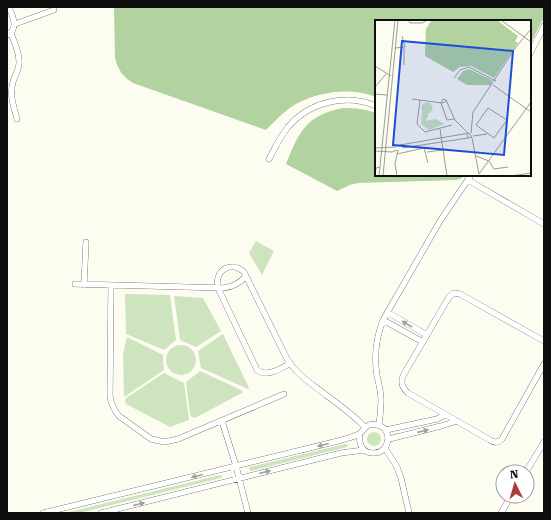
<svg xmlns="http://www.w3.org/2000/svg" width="551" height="520" font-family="'Roboto Serif',serif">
	<rect width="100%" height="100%" fill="#fdfcf1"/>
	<path fill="#cee4be" d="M256,241L274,251L262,275L249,253Z
		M125,294L170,295L176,340L164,350L126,334Z
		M174,296L203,298L221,331L196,347L180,340Z
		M223,334L249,388L248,389L201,368L198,351Z
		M127,337L163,355L164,370L124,397L123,354Z
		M166 360a15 15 0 1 1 30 0a15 15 0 1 1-30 0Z
		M200,371L241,390L243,392L242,393L195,418L192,417L190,414L186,382Z
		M164,373L184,383L189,420L170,427L126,404L125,401L126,398Z
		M367 439a7 7 0 1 1 14 0a7 7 0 1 1-14 0Z
		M345,444L348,445L347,447L251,471L249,469L250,467Z
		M220,475L222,476L221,478L79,513H65Z"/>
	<path fill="#b2d2a0" d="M114,7H544V17L530,45V21H376V97C350,87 320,91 296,104C284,111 275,121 266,130L133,83C123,77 118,70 115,58Z
		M343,108C355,108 365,109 376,113V175H464L462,178L457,180L358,183L350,185L337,191L286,164C299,132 306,115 343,108Z"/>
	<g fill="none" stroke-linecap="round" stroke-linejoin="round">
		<g stroke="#414141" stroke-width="6">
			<path id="service" d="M15,24L54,10
				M11,33C14,42 19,51 19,61C20,69 15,74 13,82C9,95 14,107 17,119
				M7,35C19,29 13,17 9,7
				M530,54L544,26
				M269,159C275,148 280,137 288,127C309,102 346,93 376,106
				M468,180L544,224
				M75,284L223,288C233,287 240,283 246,276
				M84,285L86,242
				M111,286L110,396C111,404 114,410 119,416L151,439L164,442L178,439L284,394
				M387,312L427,335
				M383,320L423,342
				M544,341L460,294L454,293L449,297L404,374C400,381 402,388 408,393L490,440C494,443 498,443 502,439L544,364
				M290,364C280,368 267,378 257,370L218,288C214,271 230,260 244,272L287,359C297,375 312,384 326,395C340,405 353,415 365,427
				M222,421L236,466L248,513
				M379,425C380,417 381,409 381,400C381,392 379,384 377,376C374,357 376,338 383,320L440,221L471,175
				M386,430L437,419L445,415
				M389,439L441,426L457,421
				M385,448L397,467L401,478L409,513
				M526,472L544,442
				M43,513L338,441C345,439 353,437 359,434C365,430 366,422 377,425C394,428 390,454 373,453C362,453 358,443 360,433
				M101,513L341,453L364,450
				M501,513L511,496"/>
		</g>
		<use href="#service" stroke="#fff" stroke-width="5.5"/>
	</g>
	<defs><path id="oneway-solid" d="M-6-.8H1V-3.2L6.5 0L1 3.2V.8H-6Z"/></defs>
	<g fill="#9f9f9f">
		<use href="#oneway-solid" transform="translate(407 324) rotate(-150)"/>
		<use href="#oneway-solid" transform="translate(423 431) rotate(-13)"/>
		<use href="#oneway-solid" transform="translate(323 445) rotate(166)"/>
		<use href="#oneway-solid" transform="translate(265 472) rotate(-14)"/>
		<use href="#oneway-solid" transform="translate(197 476) rotate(166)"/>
		<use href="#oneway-solid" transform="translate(139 504) rotate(-14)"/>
	</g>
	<g transform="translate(375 20)">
		<rect width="156" height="156" fill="#fdfcf1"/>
		<path d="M46.5 88a5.5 5.5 0 1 1 11 0a5.5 5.5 0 1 1-11 0ZM47,91L54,95L50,101L61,99L69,104L54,110L46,104Z" fill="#cee4be"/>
		<path d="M57,0H122L143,16L140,21L143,23L119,58L96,46L85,47L78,52L50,36L51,9ZM94,49L117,60L116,65H92L82,59L88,51Z" fill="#b2d2a0"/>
		<path fill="none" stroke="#9d9d96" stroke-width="1" d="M33,0L35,3H47L52,0M126,0L156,22M20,28L30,27L27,16M29,45V28M0,46L16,56M79,58L85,50L94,47L121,61M118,65L156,92M0,67L11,54M0,74L12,75M37,79L67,83L72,81M45,80L42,104L50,112L77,105M113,88L132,100L119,118L101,105ZM79,99L72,100L66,83L68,79L71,80L80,100L93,113M65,109L72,156M96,113L98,92L141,27L156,9M98,116L112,114M97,118L104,154M25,125L94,113L97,117L93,118L92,114M0,128L21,127M27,128L93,118M0,131L17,132L22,130M52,132L68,130M22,134L49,128L53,143M101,136L114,141L119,149L133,147M104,154L156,82M0,156L1,148L5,147M4,156L20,0M8,156L23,0M22,156L20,144L23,130M136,156L156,153"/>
		<path fill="#1d4ed8" fill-opacity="0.15" stroke="#1d4ed8" stroke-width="2" d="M27,21L138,31L129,135L18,125Z"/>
		<rect width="156" height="156" fill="none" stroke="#0e0e0e" stroke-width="2"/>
	</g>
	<rect width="551" height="520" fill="none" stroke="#0e0e0e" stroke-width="16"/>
	<g transform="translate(515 484) rotate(355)"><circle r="19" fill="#ffffff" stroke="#9f9f9f"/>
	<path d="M0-3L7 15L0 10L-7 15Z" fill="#ac3d38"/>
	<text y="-6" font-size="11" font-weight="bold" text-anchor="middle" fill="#0e0e0e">N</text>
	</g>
</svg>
